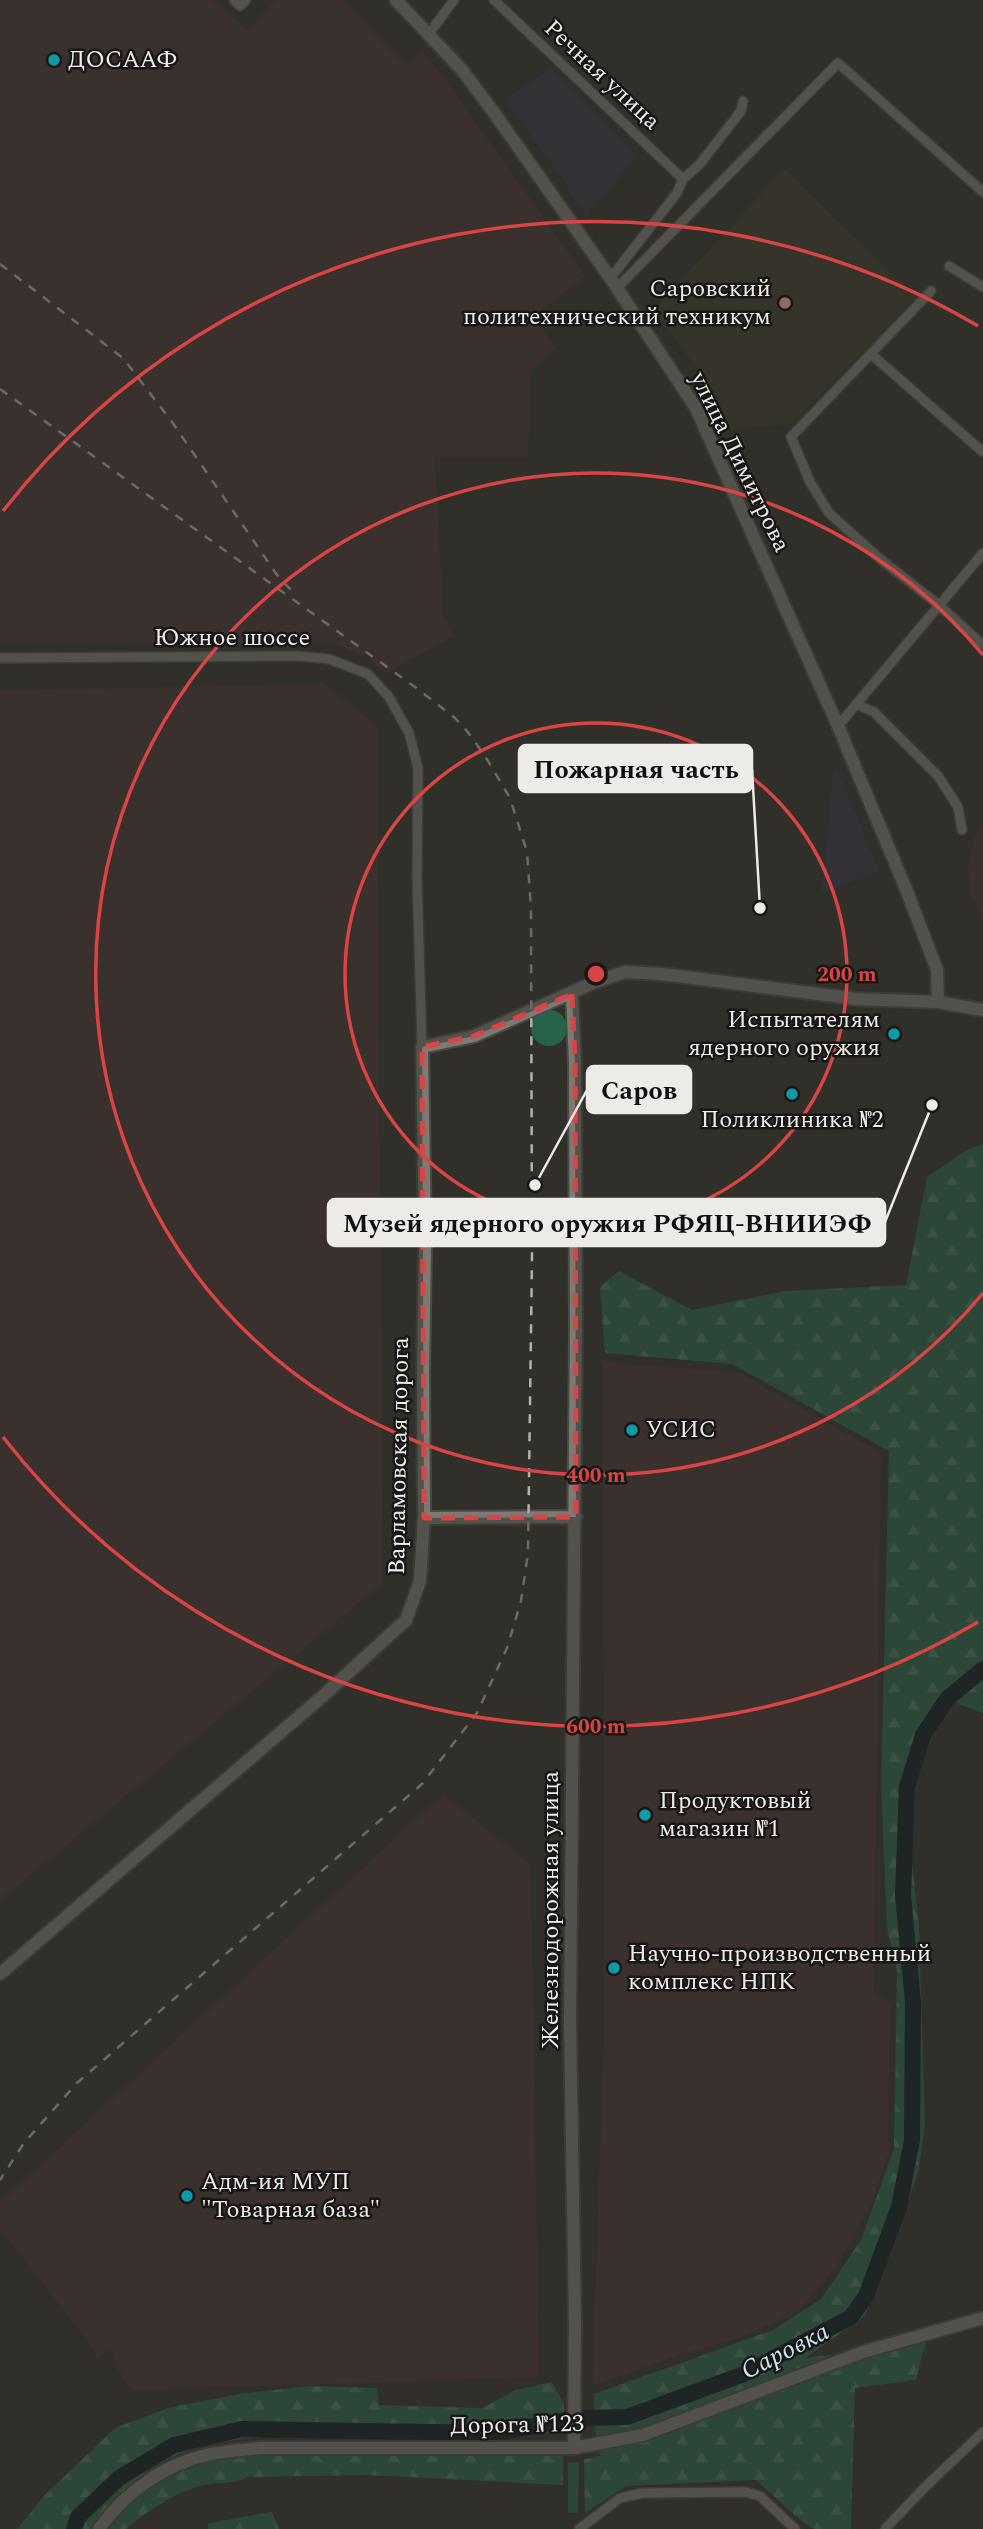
<svg xmlns="http://www.w3.org/2000/svg" width="983" height="2529" font-family="Spectral,serif">
	<defs>
		<pattern id="forest-firs" width="22" height="20" patternUnits="userSpaceOnUse" patternTransform="scale(1.75)"><rect width="22" height="20" fill="#276349"/><path d="M5 1l3.5 6h-7zM16 11l3.5 6h-7z" fill="#467a63"/></pattern>
	</defs>
	<rect width="100%" height="100%" fill="#312f29"/>
	<path fill="#383445" d="M551,68L639,155L587,213L575,201L562,178L507,102L511,96Z
		M838,771L879,871L822,893L833,775Z"/>
	<path fill="#453133" d="M0,0H213L247,30L275,0H342L407,66L422,51L438,69L586,277L534,315L555,348L531,371L528,457H435L443,614L454,636L385,674L370,659L335,644H0Z
		M324,683L377,726L383,1583L0,1900V691Z
		M983,824V921L969,891L968,864L974,838Z
		M603,1362L740,1373L881,1453L874,1993L890,2003L888,2155L872,2202L837,2266L799,2311L740,2338L683,2354L592,2386L604,2035Z
		M443,1794L531,1865L539,2377L135,2390L127,2384L116,2366L112,2350L97,2358L88,2341L0,2229V2202Z"/>
	<path fill="#3d392d" d="M784,169L916,297L791,424L731,429L714,391L654,310Z"/>
	<path fill="#276349" d="M531 1028a18 18 0 1 1 36 0a18 18 0 1 1-36 0Z
		M579,2462L578,2513H568V2463Z"/>
	<path fill="url(#forest-firs)" d="M983,1144V1713L946,1699L917,1764L911,1854L919,1926L925,2125L918,2174L865,2316L805,2358L890,2348L926,2342L916,2380L855,2388L851,2529H814L800,2520L756,2480L626,2486L585,2513L584,2459L600,2456L594,2425V2394L773,2330L821,2299L861,2240L894,2149L897,1970L887,1929L881,1785L889,1451L732,1364L605,1353L600,1287L619,1271L692,1310L785,1291L906,1285L927,1177L967,1150Z
		M552,2382L564,2404V2426L556,2432C519,2435 481,2439 444,2440C355,2441 235,2419 155,2466C129,2482 110,2506 90,2529H17L45,2495L115,2428L168,2408L239,2394L308,2386L377,2388L379,2405L482,2408L516,2390Z
		M264,2454H563V2485L367,2475L248,2477C232,2486 215,2481 199,2486C174,2494 146,2512 126,2529H105C131,2495 173,2470 215,2461C231,2457 248,2456 264,2454Z
		M272,2512L279,2529H208V2523Z"/>
	<g fill="none" stroke-linecap="round" stroke-linejoin="round">
		<path stroke="#09171f" stroke-width="16" d="M74,2529L78,2517L119,2478L174,2445L242,2429L494,2433L579,2418L627,2417L744,2374L851,2317L866,2296L899,2207L912,2140L913,2002L903,1895L907,1787L923,1735L947,1699L983,1669"/>
		<g stroke="#4c4a45" stroke-width="12">
			<path id="street" d="M234,0L240,6L246,0
				M494,0L683,179
				M428,35L454,0
				M949,266L983,287
				M609,276L616,271L677,193L683,179L699,165L741,111L743,101
				M617,288L838,63L983,192
				M931,291L791,437L810,482L829,513L879,558L939,605L983,645
				M871,354L983,452
				M0,658L298,656L329,659L368,674L389,697L409,733L418,768L417,877L422,1047
				M856,704L874,712L938,776L958,807L962,830
				M838,726L983,553
				M579,2529L620,2498L643,2493L746,2492L760,2496L795,2529
				M885,2529L926,2486L983,2432"/>
		</g>
		<g stroke="#4c4a45" stroke-width="16">
			<path id="secondary" d="M396,0L462,70L495,114L609,276L696,408L838,726L906,889L937,970L938,1002
				M572,994L575,1062L576,1331L570,2020L575,2324L574,2448
				M424,1518L576,1517
				M0,1974L324,1695L406,1620L420,1581L424,1518L423,1373L425,1246L422,1047L474,1036L595,982L625,972L662,974L857,999L938,1002L983,1010
				M99,2529C125,2492 166,2463 211,2454C227,2451 244,2450 260,2448H574L643,2435L863,2352L983,2318"/>
		</g>
		<use href="#street" stroke="#7d7a73" stroke-width="9"/>
		<use href="#secondary" stroke="#7d7a73" stroke-width="12"/>
		<path stroke="#b2b1ac" stroke-width="2.5" stroke-dasharray="9 9" stroke-linecap="butt" d="M0,264L123,358L172,422L277,575L291,590
			M0,389L415,687L455,718L467,731L485,756L510,798L527,852L531,908L532,1257L528,1553L521,1601L507,1648L477,1713L422,1784L77,2083L24,2143L0,2180"/>
	</g>
	<path d="M0 0H983V2529H0ZM572,994L575,1062L576,1517L424,1518L422,1047L474,1036Z" fill="#312f29" fill-opacity=".55" fill-rule="evenodd"/>
	<path fill="none" stroke="#d94545" stroke-width="5" stroke-dasharray="14 9" stroke-linejoin="round" d="M572,994L575,1062L576,1517L424,1518L422,1047L474,1036Z"/>
	<g fill="none" stroke="#d94545" stroke-width="3.5">
		<circle cx="596" cy="974" r="251"/>
		<path d="M983 1293A501 501 0 1 1 983 655"/>
		<path d="M978 1622A752 752 0 0 1 3 1437M3 511A752 752 0 0 1 978 326"/>
	</g>
	<g fill="#0f9aa8" stroke="#181715" stroke-width="2.5">
		<circle cx="54" cy="60" r="7"/>
		<circle cx="894" cy="1034" r="7"/>
		<circle cx="792" cy="1094" r="7"/>
		<circle cx="632" cy="1430" r="7"/>
		<circle cx="645" cy="1815" r="7"/>
		<circle cx="614" cy="1968" r="7"/>
		<circle cx="187" cy="2196" r="7"/>
	</g>
	<circle fill="#8d6e63" stroke="#181715" stroke-width="2.5" cx="785" cy="303" r="7"/>
	<g text-anchor="middle" dominant-baseline="central" stroke-width="5" stroke-linejoin="round" paint-order="stroke">
		<g font-size="24" fill="#ecebe7" stroke="#181715" text-anchor="start">
			<text x="68" y="60">ДОСААФ</text>
			<text x="771" y="289" text-anchor="end">Саровский<tspan x="771" dy="28">политехнический техникум</tspan></text>
			<text x="880" y="1020" text-anchor="end">Испытателям<tspan x="880" dy="28">ядерного оружия</tspan></text>
			<text x="792" y="1120" text-anchor="middle">Поликлиника №2</text>
			<text x="646" y="1430">УСИС</text>
			<text x="659" y="1801">Продуктовый<tspan x="659" dy="28">магазин №1</tspan></text>
			<text x="628" y="1954">Научно-производственный<tspan x="628" dy="28">комплекс НПК</tspan></text>
			<text x="201" y="2182">Адм-ия МУП<tspan x="201" dy="28">"Товарная база"</tspan></text>
		</g>
		<g font-size="24" fill="#ecebe7" stroke="#181715">
			<text transform="translate(602 75) rotate(43)">Речная улица</text>
			<text transform="translate(740 462) rotate(64)">улица Димитрова</text>
			<text x="232" y="638">Южное шоссе</text>
			<text transform="translate(399 1456) rotate(-89)">Варламовская дорога</text>
			<text transform="translate(551 1910) rotate(-90)">Железнодорожная улица</text>
			<text transform="translate(517 2425) rotate(-1)">Дорога №123</text>
		</g>
		<g font-size="26" font-style="italic" fill="#cde3f2" stroke="#181715">
			<text transform="translate(785 2351) rotate(-27)">Саровка</text>
		</g>
	</g>
	<circle cx="596" cy="974" r="10" fill="#d94545" stroke="#181715" stroke-width="3.5"/>
	<g font-size="21" text-anchor="middle" font-weight="bold" fill="#d94545" stroke="#181715" stroke-width="5" stroke-linejoin="round" paint-order="stroke">
		<text x="847" y="981">200 m</text>
		<text x="596" y="1482">400 m</text>
		<text x="596" y="1733">600 m</text>
	</g>
	<path fill="none" stroke="#ecebe7" stroke-width="2.5" d="M760 908L752 769M535 1185L587 1090M932 1105L885 1222"/>
	<g fill="#ecebe7" stroke="#181715" stroke-width="2.5">
		<circle cx="760" cy="908" r="7"/>
		<circle cx="535" cy="1185" r="7"/>
		<circle cx="932" cy="1105" r="7"/>
	</g>
	<g fill="#ecebe7" stroke="#ecebe7" stroke-width="2.5">
		<rect x="519" y="745" width="233" height="47" rx="7"/>
		<rect x="587" y="1066" width="104" height="47" rx="7"/>
		<rect x="328" y="1199" width="557" height="47" rx="7"/>
	</g>
	<g font-size="26" text-anchor="middle" font-weight="bold" fill="#111">
		<text x="636" y="778">Пожарная часть</text>
		<text x="639" y="1099">Саров</text>
		<text x="607" y="1232">Музей ядерного оружия РФЯЦ-ВНИИЭФ</text>
	</g>
</svg>
